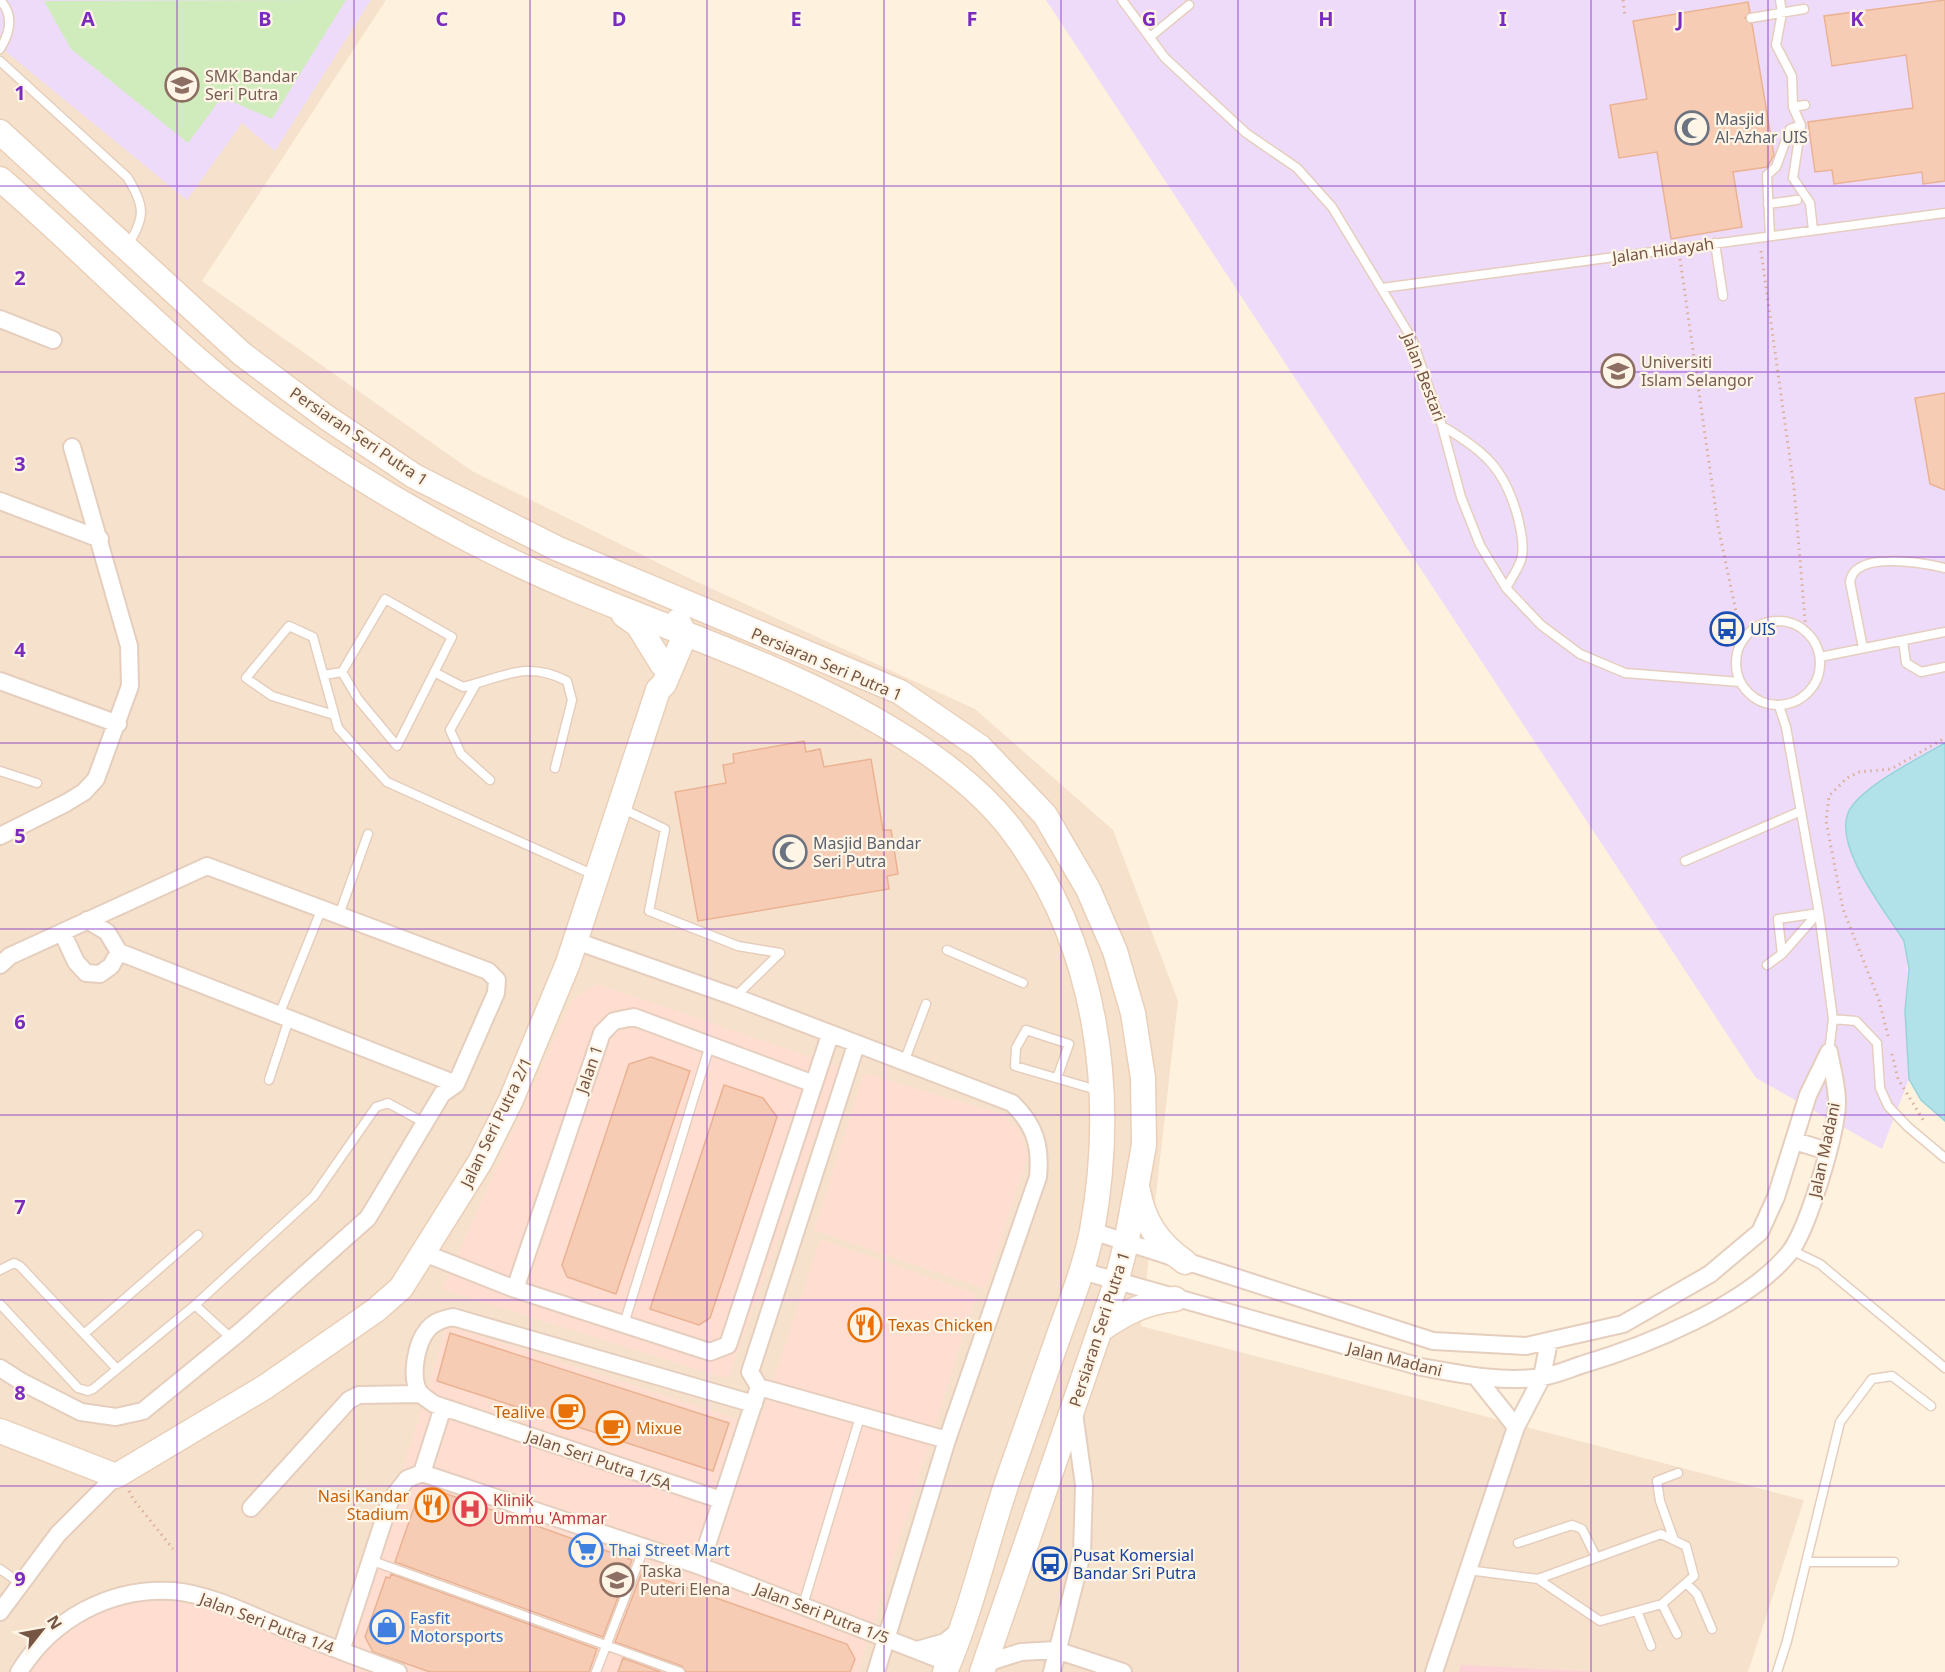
<svg xmlns="http://www.w3.org/2000/svg" width="1945" height="1672" font-family="'Noto Sans',sans-serif">
	<rect width="100%" height="100%" fill="#fef1de"/>
	<path fill="#f6e2cc" d="M0,0H386L202,281L472,471L695,581L975,709L1113,830L1178,1001L1141,1326L1804,1500L1748,1672H0Z"/>
	<path fill="#ffded1" d="M597,984L840,1067L728,1379L442,1289L572,1000Z
		M864,1073L1002,1114L1019,1130L1028,1155L985,1289L814,1230Z
		M820,1239L976,1294L858,1672H27L63,1633L96,1611L135,1601L174,1600L212,1609L345,1660L447,1325L758,1426Z"/>
	<path fill="#eedbfa" d="M0,0H371L275,151L242,123L187,200L0,47Z
		M1046,0H1945V743L1883,779L1855,803L1859,870L1904,941L1908,954L1905,1011L1909,1079L1882,1149L1756,1078Z"/>
	<path fill="#fdd1d7" d="M1461,1665L1601,1672H1459Z"/>
	<path fill="#d1ecbc" d="M346,0L272,119L222,97L188,143L71,49L44,1Z"/>
	<path fill="#b2e2e9" stroke="#97d3db" stroke-width="1.5" d="M1945,743V1121L1921,1100L1909,1079L1905,1011L1909,968L1904,941C1886,912 1834,848 1848,813C1858,788 1921,757 1945,743Z"/>
	<path fill="#f6ccb4" stroke="#eab293" stroke-width="1.5" d="M1945,0V181L1923,184L1922,172L1834,184L1832,170L1815,172L1808,122L1913,108L1906,55L1832,66L1824,16Z
		M1748,2L1750,12L1745,18L1752,24L1774,155L1767,167L1733,172L1742,227L1671,239L1657,152L1619,158L1610,105L1647,99L1633,21Z
		M1945,393V490L1930,484L1915,398Z
		M804,741L806,752L820,749L824,767L871,759L883,830H891L898,874L887,876L889,889L698,921L675,792L726,783L723,765L734,763L733,754Z
		M651,1057L690,1071L616,1294L567,1277L562,1265L629,1064Z
		M724,1085L763,1098L777,1117L710,1318L699,1325L650,1309Z
		M450,1333L729,1423L713,1471L437,1381Z
		M433,1489L632,1560L603,1637L395,1562L418,1496Z
		M642,1572L847,1644L855,1659L850,1672H686L682,1666L615,1642Z
		M391,1574L597,1649L589,1672H430L373,1652L365,1637L386,1577L390,1578Z
		M623,1658L661,1672H618Z"/>
	<g fill="none" stroke-linecap="round" stroke-linejoin="round">
		<g stroke="#e5cebd" stroke-width="11">
			<path id="lane" d="M1122,0L1165,58L1246,133L1297,168L1332,207L1412,339L1442,426L1461,497L1480,545L1506,588L1541,625L1580,654L1625,673L1740,682
				M1780,0L1782,13L1776,45L1792,76L1793,107L1801,125L1793,178L1810,203L1813,230
				M1751,18L1804,9
				M1150,37L1189,5
				M0,49C10,33 14,15 0,0
				M0,61L127,177C145,205 146,218 127,246
				M1793,107L1805,105
				M1768,204L1797,200
				M1770,236L1767,175L1776,167L1790,129L1801,125
				M1715,243L1723,296
				M1382,288L1945,213
				M1442,426C1485,451 1505,469 1518,518C1521,530 1525,548 1521,560C1518,569 1511,579 1506,588
				M1736 663a42 42 0 1 1 84 0a42 42 0 1 1-84 0Z
				M1903,641L1906,663L1921,672L1945,667
				M1863,648L1850,582C1854,550 1923,563 1945,568
				M1820,657L1945,632
				M434,672L463,687C504,677 526,660 567,681L572,700L555,768
				M324,675L342,672L358,699L397,746L452,637L385,599L342,672
				M476,684L450,730L461,754L490,780
				M1779,706L1786,727L1819,913L1833,1019L1829,1052
				M334,715L272,696L246,678L289,626L313,637L338,728L387,782L594,875
				M0,771L37,783
				M621,808L665,829L649,911L738,946L780,953
				M1685,861L1801,811
				M339,915L368,834
				M947,950L1023,983
				M1782,954L1778,919L1819,913
				M1767,965L1782,954L1818,913
				M735,997L780,953
				M279,1015L322,908
				M1833,1019L1856,1021L1877,1043L1880,1088L1888,1106L1908,1127L1945,1158
				M904,1062L926,1004
				M1057,1078L1069,1044L1026,1030L1016,1048L1015,1066L1097,1090
				M269,1080L289,1019
				M1791,1250L1820,1264L1945,1368
				M0,1270L14,1263L20,1266L84,1334L198,1235
				M0,1304L78,1388L88,1391L93,1389L195,1305L314,1196L376,1107L388,1103L423,1122
				M195,1305L232,1339
				M624,1324L710,1045
				M84,1334L116,1368
				M1674,1540L1660,1501L1657,1481L1678,1473
				M1518,1543L1572,1525L1582,1529L1596,1557
				M370,1560L680,1672
				M1806,1562H1894
				M0,1569L20,1583
				M1468,1570L1538,1579L1661,1534L1686,1546L1694,1576L1662,1604L1600,1621L1538,1579
				M1686,1583L1697,1594L1712,1629
				M1662,1604L1677,1634
				M803,1605L860,1417
				M1637,1611L1651,1646
				M596,1672L644,1548
				M1777,1672L1787,1641L1840,1422L1872,1379L1892,1376L1931,1406"/>
		</g>
		<g stroke="#e5cebd" stroke-width="20">
			<path id="street" d="M0,319L53,340
				M0,501L100,539
				M0,681L118,724
				M0,836L66,803L84,792L96,779L130,686L129,646L72,447
				M87,920L107,932L119,952L456,1084
				M62,932L76,962L86,973L100,974L111,966L119,952
				M576,941L735,997L1012,1103C1035,1125 1041,1146 1038,1177L947,1440L876,1672
				M0,965L10,956L207,866L488,971L497,980L496,993L456,1084L442,1094L368,1218L241,1331L143,1411L116,1417L81,1412L22,1382L0,1368
				M1795,1141L1827,1151
				M1092,1231L1433,1341L1526,1346L1623,1324L1710,1274L1760,1232L1776,1197L1808,1095L1829,1052
				M424,1253L515,1289L710,1352L728,1345L830,1035
				M1082,1271L1421,1367C1460,1374 1502,1383 1542,1377C1555,1375 1569,1369 1581,1365C1645,1346 1748,1305 1790,1252C1808,1228 1837,1132 1837,1102C1837,1086 1832,1068 1829,1052
				M515,1289L602,1033L614,1021L634,1017L814,1084
				M1477,1378L1516,1427
				M759,1387L750,1372L856,1045
				M422,1473L700,1566L949,1663
				M422,1473L443,1407
				M721,1500L434,1404C429,1400 423,1397 419,1392C410,1376 416,1343 428,1329C435,1321 444,1319 453,1317L754,1404
				M251,1508L349,1400L359,1395L420,1394
				M700,1566L759,1387L947,1440
				M0,1612L58,1534L116,1476
				M917,1650L945,1642L961,1629
				M341,1651L390,1501L407,1479L422,1473
				M986,1663L1021,1652L1056,1650L1123,1672
				M19,1672C52,1619 110,1587 173,1591C208,1594 242,1611 273,1624C315,1641 356,1657 398,1672
				M1052,1672L1082,1554L1084,1485L1074,1413
				M1434,1672L1516,1427L1542,1377L1549,1341"/>
		</g>
		<g stroke="#eacfb9" stroke-width="27">
			<path id="secondary" d="M0,132L242,354L326,417L414,476L556,548L900,692L980,747L1045,815L1088,889L1115,951L1133,1013L1143,1078L1144,1145L1126,1244L1116,1283L982,1672
				M0,179C75,243 143,315 219,378C299,443 402,507 495,553C626,619 774,656 899,734C939,759 982,791 1011,829C1098,944 1117,1093 1092,1231C1085,1266 1072,1299 1060,1332C1044,1378 1027,1425 1011,1471C987,1538 973,1607 945,1672
				M624,615L638,625L662,664
				M1138,1191C1144,1223 1159,1244 1185,1262
				M1100,1330C1125,1313 1145,1302 1175,1299
				M0,1431L116,1476L265,1387L376,1310L401,1288L480,1162L511,1100L568,963L658,690L664,684L685,635L678,621"/>
		</g>
		<path stroke="#daaf97" stroke-width="3" stroke-dasharray="1.5 4.5" stroke-linecap="butt" d="M1623,0L1625,16
			M1761,251L1794,488L1806,632
			M1680,259L1718,526L1742,640
			M1888,1036L1879,1000L1843,909L1826,821L1829,796L1847,778L1859,772L1891,769L1945,738
			M1892,1054L1898,1079L1925,1123
			M129,1491L133,1499L173,1549"/>
		<use href="#lane" stroke="#fff" stroke-width="8"/>
		<use href="#street" stroke="#fff" stroke-width="16"/>
		<use href="#secondary" stroke="#fff" stroke-width="24"/>
	</g>
	<path fill="none" stroke="#7b2cbf" stroke-width="1.5" stroke-opacity="0.55" d="M177,0V1672M354,0V1672M530,0V1672M707,0V1672M884,0V1672M1061,0V1672M1238,0V1672M1415,0V1672M1591,0V1672M1768,0V1672M0,186H1945M0,372H1945M0,557H1945M0,743H1945M0,929H1945M0,1115H1945M0,1300H1945M0,1486H1945"/>
	<defs>
		<g id="school-ring" transform="scale(1.725)"><circle r="9.5" fill="#fff5e6" stroke="#8d6e63" stroke-width="1.5"/><path d="M0-5L7-2L0 1L-7-2ZM-4 1L0 2.5L4 1V4Q0 6-4 4Z" fill="#8d6e63"/></g>
		<g id="mosque-ring" transform="scale(1.725)"><circle r="9.5" fill="#fff5e6" stroke="#6b7280" stroke-width="1.5"/><path d="M3.5-4.9A6 6 0 1 0 3.5 4.9A5 5 0 1 1 3.5-4.9Z" fill="#6b7280"/></g>
		<g id="university-ring" transform="scale(1.725)"><circle r="9.5" fill="#fff5e6" stroke="#8d6e63" stroke-width="1.5"/><path d="M0-5L7-2L0 1L-7-2ZM-4 1L0 2.5L4 1V4Q0 6-4 4Z" fill="#8d6e63"/></g>
		<g id="bus-ring" transform="scale(1.725)"><circle r="9.5" fill="#fff5e6" stroke="#1a4fb4" stroke-width="1.5"/><path d="M-5-6H5V4H4V6H2V4H-2V6H-4V4H-5ZM-3.5-4V0h7V-4ZM-3.5 1.2v1.5H-2V1.2ZM2 1.2v1.5H3.5V1.2Z" fill="#1a4fb4"/></g>
		<g id="restaurant-ring" transform="scale(1.725)"><circle r="9.5" fill="#fff5e6" stroke="#e8710a" stroke-width="1.5"/><path d="M-5-6h1v4h1v-4h1v4h1v-4h1v5L-1.5 .5V6h-2V.5L-5-1ZM5-6V6H3V1.5H1.5Q1.5-4 5-6Z" fill="#e8710a"/></g>
		<g id="cafe-ring" transform="scale(1.725)"><circle r="9.5" fill="#fff5e6" stroke="#e8710a" stroke-width="1.5"/><path d="M-5.5-4.5H6V0H3Q3 3.5 0 3.5H-2.5Q-5.5 3.5-5.5 0ZM3-3.2v2h1.7v-2ZM-6 4.5H4V6H-6Z" fill="#e8710a"/></g>
		<g id="hospital-ring" transform="scale(1.725)"><circle r="9.5" fill="#fff5e6" stroke="#e0444e" stroke-width="1.5"/><path d="M-5-5h3v3.5h4V-5h3V5h-3V1.5h-4V5h-3Z" fill="#e0444e"/></g>
		<g id="supermarket-ring" transform="scale(1.725)"><circle r="9.5" fill="#fff5e6" stroke="#3f7fe0" stroke-width="1.5"/><path d="M-6-5.5h2.5l.6 2H6L4.5 2H-2.5L-4.4-4H-6ZM-1.5 3.2a1.3 1.3 0 1 0 .1 0ZM3 3.2a1.3 1.3 0 1 0 .1 0Z" fill="#3f7fe0"/></g>
		<g id="shop-ring" transform="scale(1.725)"><circle r="9.5" fill="#fff5e6" stroke="#3f7fe0" stroke-width="1.5"/><path d="M-5-2.5h2.3a2.7 3.5 0 0 1 5.4 0H5L5.5 6h-11ZM-1.5-2.5h3a1.5 2.3 0 0 0-3 0Z" fill="#3f7fe0"/></g>
	</defs>
	<g fill-rule="evenodd">
		<use href="#school-ring" x="182" y="85"/>
		<use href="#mosque-ring" x="1692" y="128"/>
		<use href="#university-ring" x="1618" y="371"/>
		<use href="#bus-ring" x="1727" y="629"/>
		<use href="#mosque-ring" x="790" y="852"/>
		<use href="#restaurant-ring" x="865" y="1325"/>
		<use href="#cafe-ring" x="568" y="1412"/>
		<use href="#cafe-ring" x="613" y="1428"/>
		<use href="#restaurant-ring" x="432" y="1505"/>
		<use href="#hospital-ring" x="470" y="1509"/>
		<use href="#supermarket-ring" x="586" y="1550"/>
		<use href="#bus-ring" x="1050" y="1564"/>
		<use href="#school-ring" x="617" y="1580"/>
		<use href="#shop-ring" x="387" y="1627"/>
	</g>
	<g text-anchor="middle" dominant-baseline="central" stroke-width="4.5" stroke-linejoin="round" paint-order="stroke">
		<g font-size="16" fill="#785e54" stroke="#fff5e6" text-anchor="start">
			<text x="205" y="76">SMK Bandar<tspan x="205" dy="18">Seri Putra</tspan></text>
			<text x="1641" y="362">Universiti<tspan x="1641" dy="18">Islam Selangor</tspan></text>
			<text x="640" y="1571">Taska<tspan x="640" dy="18">Puteri Elena</tspan></text>
		</g>
		<g font-size="16" fill="#5b616d" stroke="#fff5e6" text-anchor="start">
			<text x="1715" y="119">Masjid<tspan x="1715" dy="18">Al-Azhar UIS</tspan></text>
			<text x="813" y="843">Masjid Bandar<tspan x="813" dy="18">Seri Putra</tspan></text>
		</g>
		<g font-size="16" fill="#765544" stroke="#fff5e6">
			<text transform="translate(1663 250) rotate(-8)">Jalan Hidayah</text>
			<text transform="translate(1424 377) rotate(69)">Jalan Bestari</text>
			<text transform="translate(359 436) rotate(34)">Persiaran Seri Putra 1</text>
			<text transform="translate(827 664) rotate(23)">Persiaran Seri Putra 1</text>
			<text transform="translate(589 1069) rotate(-71)">Jalan 1</text>
			<text transform="translate(496 1122) rotate(-64)">Jalan Seri Putra 2/1</text>
			<text transform="translate(1824 1150) rotate(-78)">Jalan Madani</text>
			<text transform="translate(1099 1329) rotate(-72)">Persiaran Seri Putra 1</text>
			<text transform="translate(1395 1359) rotate(14)">Jalan Madani</text>
			<text transform="translate(599 1460) rotate(19)">Jalan Seri Putra 1/5A</text>
			<text transform="translate(822 1613) rotate(21)">Jalan Seri Putra 1/5</text>
			<text transform="translate(267 1623) rotate(21)">Jalan Seri Putra 1/4</text>
		</g>
		<g font-size="16" fill="#164399" stroke="#fff5e6" text-anchor="start">
			<text x="1750" y="629">UIS</text>
			<text x="1073" y="1555">Pusat Komersial<tspan x="1073" dy="18">Bandar Sri Putra</tspan></text>
		</g>
		<g font-size="16" fill="#c56008" stroke="#fff5e6" text-anchor="start">
			<text x="888" y="1325">Texas Chicken</text>
			<text x="545" y="1412" text-anchor="end">Tealive</text>
			<text x="636" y="1428">Mixue</text>
			<text x="409" y="1496" text-anchor="end">Nasi Kandar<tspan x="409" dy="18">Stadium</tspan></text>
		</g>
		<g font-size="16" fill="#be3a42" stroke="#fff5e6" text-anchor="start">
			<text x="493" y="1500">Klinik<tspan x="493" dy="18">Ummu 'Ammar</tspan></text>
		</g>
		<g font-size="16" fill="#366cbe" stroke="#fff5e6" text-anchor="start">
			<text x="609" y="1550">Thai Street Mart</text>
			<text x="410" y="1618">Fasfit<tspan x="410" dy="18">Motorsports</tspan></text>
		</g>
	</g>
	<g font-size="20" text-anchor="middle" font-weight="bold" fill="#7b2cbf" stroke="#fff5e6" stroke-width="4.5" stroke-linejoin="round" paint-order="stroke">
		<text x="88" y="26">A</text>
		<text x="265" y="26">B</text>
		<text x="442" y="26">C</text>
		<text x="619" y="26">D</text>
		<text x="796" y="26">E</text>
		<text x="972" y="26">F</text>
		<text x="1149" y="26">G</text>
		<text x="1326" y="26">H</text>
		<text x="1503" y="26">I</text>
		<text x="1680" y="26">J</text>
		<text x="1857" y="26">K</text>
		<text x="20" y="100">1</text>
		<text x="20" y="285">2</text>
		<text x="20" y="471">3</text>
		<text x="20" y="657">4</text>
		<text x="20" y="843">5</text>
		<text x="20" y="1029">6</text>
		<text x="20" y="1214">7</text>
		<text x="20" y="1400">8</text>
		<text x="20" y="1586">9</text>
	</g>
	<g transform="translate(42 1630) rotate(59)" stroke="#fff5e6" stroke-width="4.5" paint-order="stroke">
	<path d="M0-4.5L10 22L0 15L-10 22Z" fill="#765544"/>
	<text y="-9" font-size="16" font-weight="bold" text-anchor="middle" fill="#765544">N</text>
	</g>
</svg>
